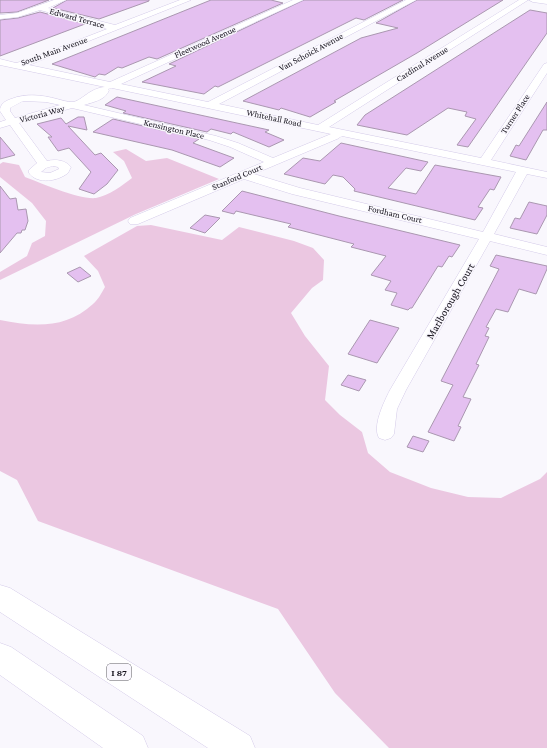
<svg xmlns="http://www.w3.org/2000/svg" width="547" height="748" font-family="'Crimson Pro',serif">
	<rect width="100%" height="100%" fill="#f9f7fd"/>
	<path fill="#ebc7e1" d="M126,149L146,161L167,158L219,179L136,214L0,280V272L27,256L32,243L45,236L46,221L32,203L0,177V164L3,162L19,165L25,177C41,183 80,200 96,198C108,196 123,185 132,178L124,161L113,152Z
		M151,225L222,240L239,227L294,241L313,248L324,260L323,280L312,288L291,313L305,336L329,366L325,400L340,415L362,432L368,453L390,472L431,488L468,497L501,498L540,479L547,472V748H389L335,693L278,609L38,521L17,480L0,471V320C34,327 66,329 93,304C98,300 102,292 105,287L98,271L84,256L137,226Z"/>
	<path fill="#e4c0f0" stroke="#aa97b0" d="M0,0H49L17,12L0,13Z
		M67,0H149V1L99,19L53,8Z
		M211,0H271L283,3L157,59L149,57L122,68L118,67L105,75L99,74L95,77L52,64Z
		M304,0H403L364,20L356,18L218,87L215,86L204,94L142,82L176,66L169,64Z
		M417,0H503L417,53L334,101L336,102L310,117L281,108L279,110L243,101L361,38L398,28L376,23Z
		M530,10L547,13V33L468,147L457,145L476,119L465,116L467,112L448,108L407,135L357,125L365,115Z
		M40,12L85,24L0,56V20L18,18Z
		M117,97L269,130L265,132L284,140L269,147L233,132L231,134L211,129L207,132L123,113L126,111L105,105Z
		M547,102V130H543L526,160L510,156L516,145L519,146Z
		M78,117H84L87,130L68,126L95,155L101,153L118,170L107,184L94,194L79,189L91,172L69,148L58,151L48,137H52L37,124L61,118L66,124Z
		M113,119L199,139L193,143L234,158L220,167L172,150L93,132Z
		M0,137L15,155L0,159Z
		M341,143L428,162L421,171L406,168L388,188L416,194L435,165L501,177L494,190L490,189L478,207L483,208L475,220L354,191L355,189L343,177L333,175L325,184L284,174L303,158L320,161Z
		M0,186L10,199L16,198L18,210L26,209L28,221L25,230H22L21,233H17L0,253Z
		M242,191L339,216L460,245L452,257L449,256L442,267L438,266L412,308H410L408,310L391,305L397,293L385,290L391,281L371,275L386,256L351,247L354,244L288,227L291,224L236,211L234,214L222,211Z
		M529,202L547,206V215L537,234L510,228L515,218L520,219Z
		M205,215L220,218L205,233L190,228Z
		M496,255L547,266V269L536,294L519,289L508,312L496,309L486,327L489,328L485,336L489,337L476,364L479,365L463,397L471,399L458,426L461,427L454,441L428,432L453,385L441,381L499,269L490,266Z
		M80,267L91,276L78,282L67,273Z
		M370,320L399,328L377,363L348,354Z
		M348,375L366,380L359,391L341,385Z
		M413,436L429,441L423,452L407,447Z"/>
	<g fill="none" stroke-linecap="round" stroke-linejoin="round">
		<g stroke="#d4cbe9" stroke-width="1">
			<path id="minor" d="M54,0H66L48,8L115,25L180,0H191L29,65L110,82L293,0H303L121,84L208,102L406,0H416L219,104L318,125L519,0H528L329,127L481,158L544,64L547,63V73L491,160L547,172V178L527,174L494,234L547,247V255L490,241L406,390L397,409L394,434L391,438L385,440L379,438C372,426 384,402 390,390L479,239L292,194L244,179L138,224H130L128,221L130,218L264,162L230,147L209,140L72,108L19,123L47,161C56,159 65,160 71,167L68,173C58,181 38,185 29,173V170L37,163L10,125L0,128V122L6,120L0,111C0,104 5,101 11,99C26,93 42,95 57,99C61,100 67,102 72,102C81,102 89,88 105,87L0,65V59L16,63L27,60L107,29L40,10L18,17L0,19V15L17,13ZM112,88L331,134L273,158L238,143L216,136L84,105C93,102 106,100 109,90L108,89ZM23,101L46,102L60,105L15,118L10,111V108ZM342,136L516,172L483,232L300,188L254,174L337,139ZM53,166L58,167L59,169L50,173L41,172L46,168Z
				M529,0H547V4L533,2Z"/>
		</g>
		<g stroke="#d4cbe9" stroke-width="1">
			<path id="highway" d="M0,585L10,588L250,736L255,748H208L0,612Z
				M0,643L11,647L143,736L148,748H103L0,675Z"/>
		</g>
		<use href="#minor" fill="#fff" fill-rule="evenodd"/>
		<use href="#highway" fill="#fff" fill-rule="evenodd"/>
	</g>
	<g text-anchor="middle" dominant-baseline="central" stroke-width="3" stroke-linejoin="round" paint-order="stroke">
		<g font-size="9" fill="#14111b" stroke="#f9f7fd">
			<text transform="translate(77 18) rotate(15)">Edward Terrace</text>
			<text transform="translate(205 42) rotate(-24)">Fleetwood Avenue</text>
			<text transform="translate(54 51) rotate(-20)">South Main Avenue</text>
			<text transform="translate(311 52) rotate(-28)">Van Schoick Avenue</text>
			<text transform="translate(422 64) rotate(-32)">Cardinal Avenue</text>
			<text transform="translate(42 114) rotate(-15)">Victoria Way</text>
			<text transform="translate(515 114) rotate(-57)">Turner Place</text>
			<text transform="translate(274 118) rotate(12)">Whitehall Road</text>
			<text transform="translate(174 129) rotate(13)">Kensington Place</text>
			<text transform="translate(237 177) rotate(-23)">Stanford Court</text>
			<text transform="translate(395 214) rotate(13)">Fordham Court</text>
		</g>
		<rect fill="#f9f7fd" stroke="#59565f" stroke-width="1" x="107" y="664" width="24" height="16" rx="3"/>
		<g font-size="10" font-weight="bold" fill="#14111b">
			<text x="119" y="672">I 87</text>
		</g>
		<g font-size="11" fill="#14111b" stroke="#f9f7fd">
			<text transform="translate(450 301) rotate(-60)">Marlborough Court</text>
		</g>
	</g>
</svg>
